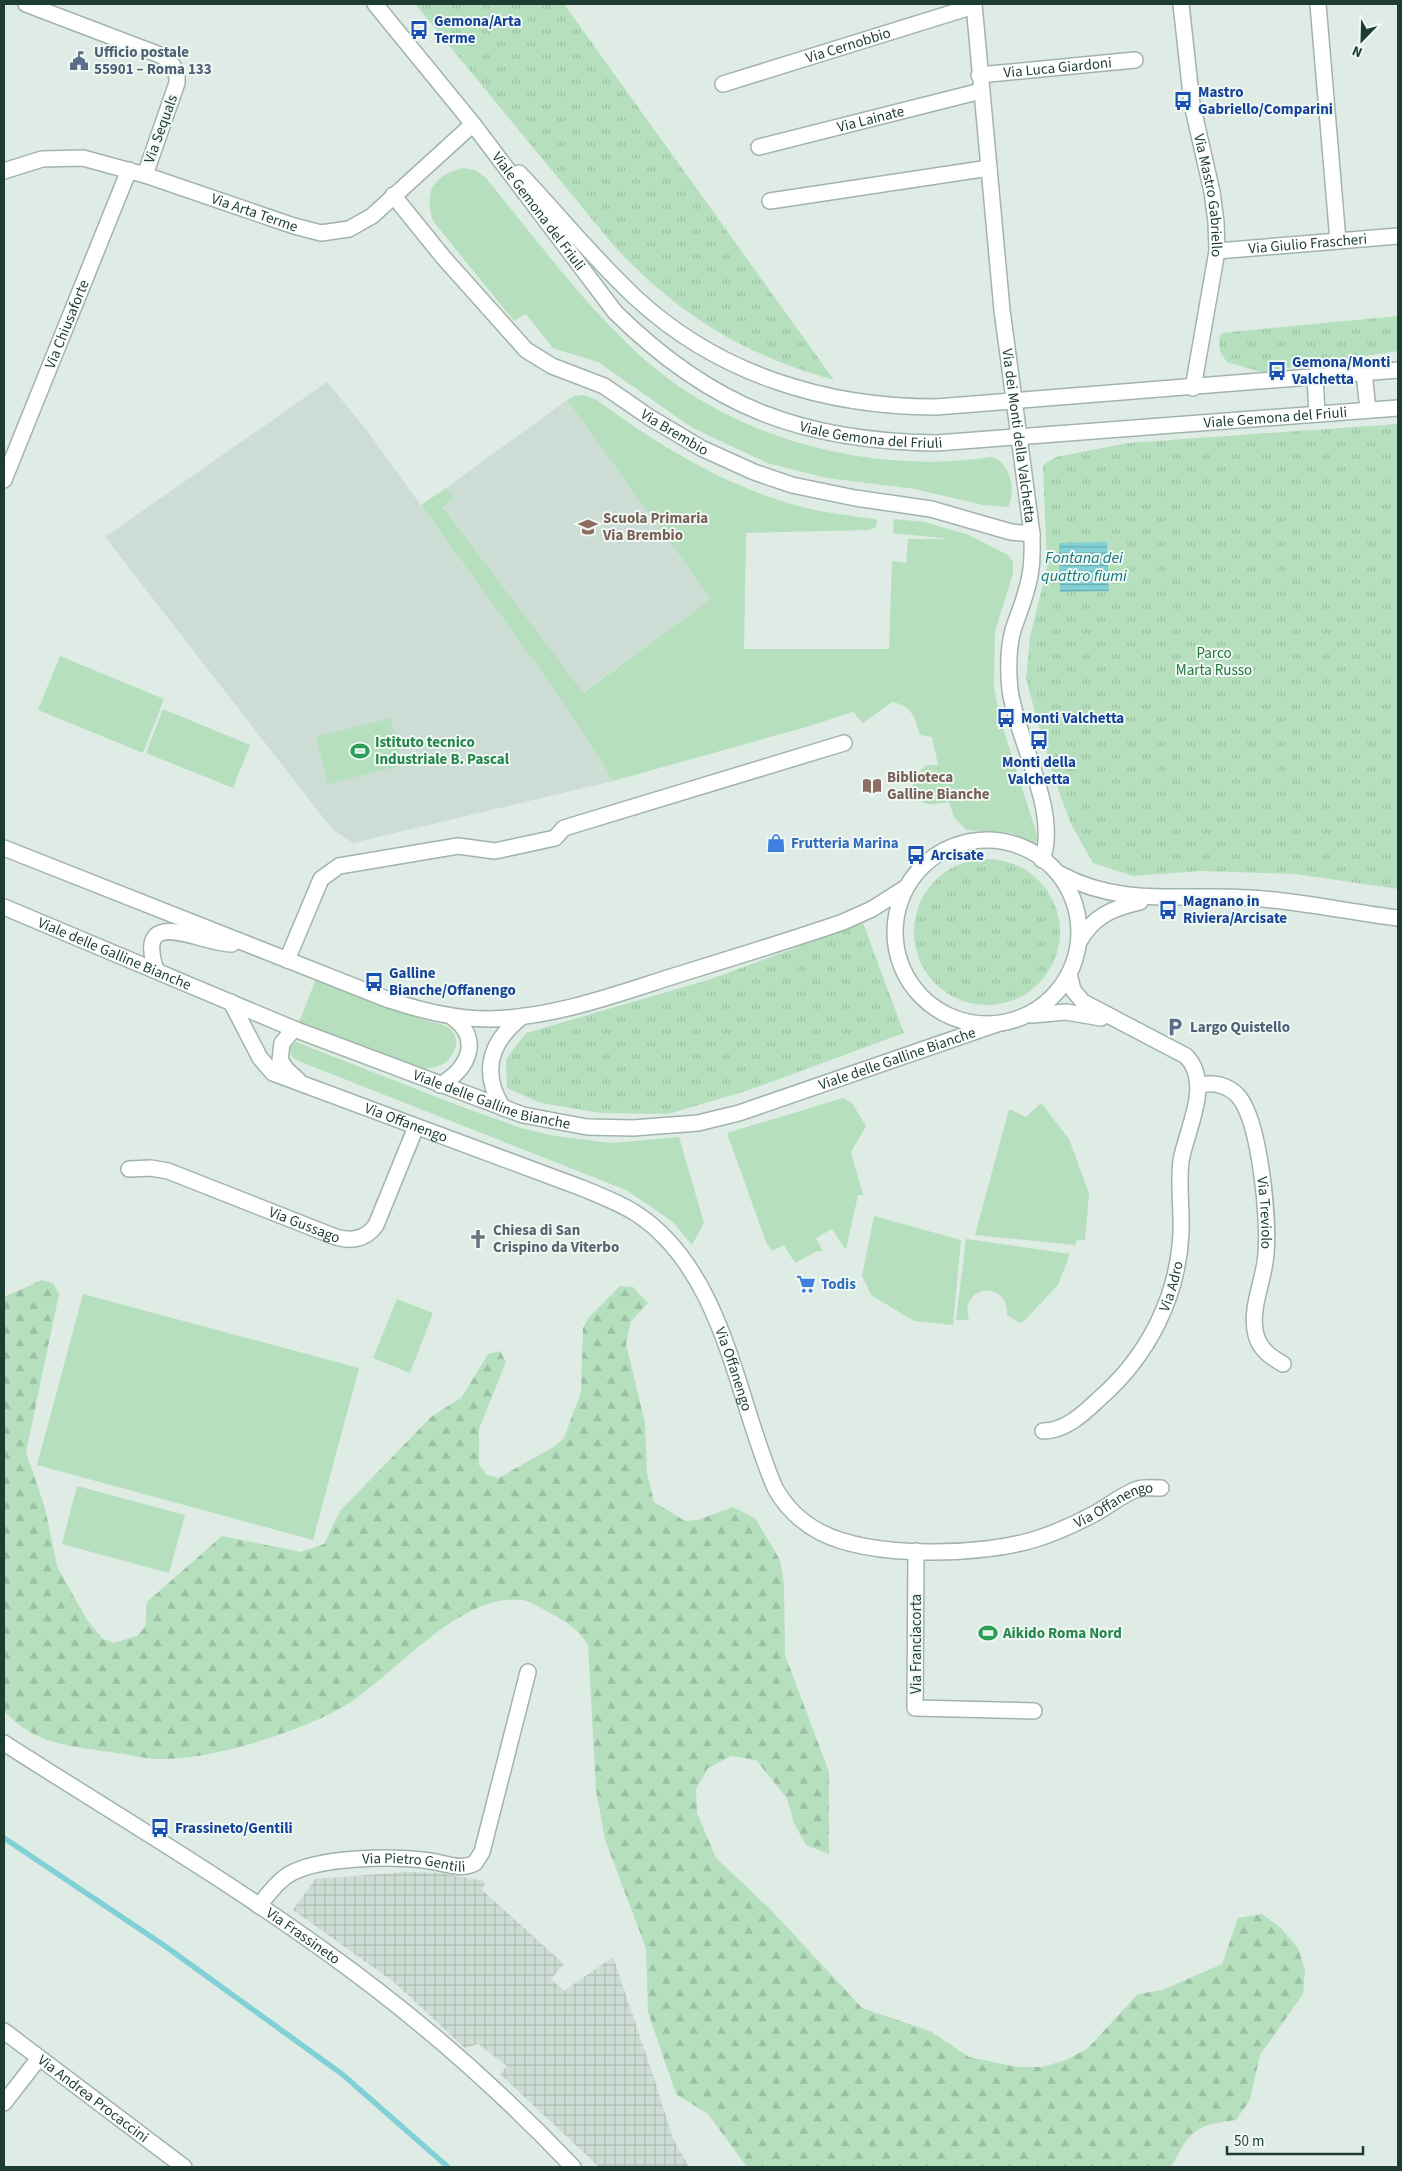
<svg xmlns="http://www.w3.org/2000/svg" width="1402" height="2171" font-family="'Source Sans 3',sans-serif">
	<defs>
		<pattern id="industrial-grid" width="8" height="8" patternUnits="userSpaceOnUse" patternTransform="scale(1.25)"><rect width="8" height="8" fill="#cddcd4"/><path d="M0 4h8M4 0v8" fill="none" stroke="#b0beb6"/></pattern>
		<pattern id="forest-firs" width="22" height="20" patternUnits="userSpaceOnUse" patternTransform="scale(1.25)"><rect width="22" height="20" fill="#b5dfbd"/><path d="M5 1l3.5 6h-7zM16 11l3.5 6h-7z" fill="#9bc0a3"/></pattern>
		<pattern id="park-tufts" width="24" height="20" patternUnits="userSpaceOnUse" patternTransform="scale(1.25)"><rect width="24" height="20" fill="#b5dfbd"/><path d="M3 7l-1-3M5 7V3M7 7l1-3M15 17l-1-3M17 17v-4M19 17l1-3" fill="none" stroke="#9bc0a3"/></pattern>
		<pattern id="water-rules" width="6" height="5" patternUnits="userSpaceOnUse" patternTransform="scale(1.25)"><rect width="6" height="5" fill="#81d0d6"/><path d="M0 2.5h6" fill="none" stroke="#69aaae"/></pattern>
	</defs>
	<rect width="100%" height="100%" fill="#dfece5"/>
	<path fill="#cddcd4" d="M327,382L368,432L566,706L613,781L353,843L332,829L105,537Z
		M567,400L711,599L582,693L443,506L453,498L446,488Z"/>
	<path fill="url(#industrial-grid)" d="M407,1872L439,1873L480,1880L485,1883L482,1890L564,1964L551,1979L564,1991L613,1957L655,2081L673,2139L689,2167H599L500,2074L507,2066L478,2044L465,2048L395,1983L293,1910L315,1879Z"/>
	<path fill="#b5dfbd" d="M463,168L475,170L485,177C533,235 578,297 633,349C725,437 867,476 991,457C1010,461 1017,491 1008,507L983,505L915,489L826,478L767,463L691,427L598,362L553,348L526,314L514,321L433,221C424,192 432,176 463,168Z
		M584,395L597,400C662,448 731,490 811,509C832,514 854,516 875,519L878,521L875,528L868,530L746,533L744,649H889L892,561L906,563L908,539H950L893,533L894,519L925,522L969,535L1008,555L1013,562V574L995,631L994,687L1001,722L1038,838L1035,845L1012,833L966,830L954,817L949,802C932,805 922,808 912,791L913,778L926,765H938L932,737L920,735C915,717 912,706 892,702L863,723L853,712L806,727L613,781L566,706L421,505L446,488L454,498L443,507L583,693L711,599L567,400L575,396Z
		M60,656L164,699L143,753L38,710Z
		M163,709L250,745L233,788L146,753Z
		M391,718L403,765L328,784L316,737Z
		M316,979C350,992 383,1006 417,1018C426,1022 442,1022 450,1029C457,1035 458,1044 453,1053C448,1065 437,1067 425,1069L298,1025Z
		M296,1042L457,1105L521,1128L555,1136L611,1143L679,1137L704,1223L692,1245L672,1221L626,1190L296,1060C288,1054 287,1047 296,1042Z
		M843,1098L852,1103L866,1126L851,1152L863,1195H858L846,1250L832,1229L816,1238L823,1251H817L795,1263L784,1245L772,1251L766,1242L727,1133Z
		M1041,1103L1069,1139L1089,1193L1085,1240H1077L1075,1245L975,1235L1009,1109L1026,1117Z
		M874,1216L961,1240L953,1325L914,1321L871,1295L862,1276Z
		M966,1239H967L1070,1254L1058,1285L1024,1321L1020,1323L1007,1315C1009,1279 958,1285 969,1320H956Z
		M83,1294L359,1368L313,1540L37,1465Z
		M397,1299L433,1313L410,1373L373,1358Z
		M77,1486L185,1515L169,1573L62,1544Z"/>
	<path fill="url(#forest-firs)" d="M42,1280L53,1283L59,1294L26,1452L45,1508L57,1566L87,1620L103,1639L114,1643L137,1636L145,1627L147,1602L222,1536L301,1552L324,1544L340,1511L431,1417L462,1397L488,1354L500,1351L506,1362L479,1429V1465L487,1475L499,1478L555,1446L564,1438L581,1392L583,1328L589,1317L620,1286L633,1287L648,1303L631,1321L626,1344L645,1423L647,1473L654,1502L685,1521L698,1520L733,1507L755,1518L780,1560L784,1584L785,1655L829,1772V1854L806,1845L794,1823L787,1798L756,1760L731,1756L708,1768L696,1789L697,1813L716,1858L769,1908L862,2008L930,2031L969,2057L1017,2067H1042L1066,2060L1088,2048L1138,1994L1162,1990L1222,1964L1238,1918L1262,1914L1282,1929L1298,1948L1305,1970L1303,1994L1260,2055L1250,2100L1236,2120C1192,2126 1192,2130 1171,2167H747L708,2114L676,2094L648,2012L646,1948L605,1840L596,1790L588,1645C578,1628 562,1619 545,1610C538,1607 528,1600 521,1600C453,1593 388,1687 330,1714C286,1735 215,1758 166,1759C148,1760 128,1754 110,1752C68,1746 35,1744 4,1711V1297Z"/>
	<path fill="url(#park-tufts)" d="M415,4H564L834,380C743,354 680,316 615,247Z
		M1398,316V351L1261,372L1227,362L1220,352L1219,339L1221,333Z
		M1398,424V889L1296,874L1201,871L1133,876L1093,863L1070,822L1051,769L1026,679L1030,637L1047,568L1043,465L1056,457L1128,443Z
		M914 932a73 73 0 1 1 146 0a73 73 0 1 1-146 0Z
		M863,923L904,1033L749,1090L668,1114L601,1113L541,1103L507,1088L506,1059L526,1033L708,980Z"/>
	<path fill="url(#water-rules)" d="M1107,542L1109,591L1060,592L1059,543Z"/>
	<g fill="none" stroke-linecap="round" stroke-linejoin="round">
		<path stroke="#81d0d6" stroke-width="5.5" d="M4,1838L165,1946L342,2074L448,2167"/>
		<g stroke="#a1b4ac" stroke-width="18">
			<g id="minor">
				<path d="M26,4L160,55C172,61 178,70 177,83L145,175"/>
				<path id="s1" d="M375,4L473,124L615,312C711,407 801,441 936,443L1398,408"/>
				<path id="s2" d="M974,4L1002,310L1032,534C1032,548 1033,561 1030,575C1027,594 1019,612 1013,630C1008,649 1008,671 1010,690C1017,741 1060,812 1042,860"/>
				<path id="s3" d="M1181,4L1192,104L1212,192L1216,222L1217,251L1193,388"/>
				<path d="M1318,4L1338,241"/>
				<path id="s4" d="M979,75L1135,60"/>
				<path id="s5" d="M723,84L974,6"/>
				<path id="s6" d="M759,147L981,91"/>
				<path id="s7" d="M4,171L42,159L83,158L145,175L294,226L321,233L349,229L372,216L473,124"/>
				<path d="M519,173C558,214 594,259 636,298C718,374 825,407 936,407L1398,370"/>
				<path id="s8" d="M393,195L443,257L526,350L552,366L604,386L649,417L701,448L754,472L792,485L855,498L931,509L1011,532L1032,534"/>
				<path d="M770,201L989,168"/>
				<path id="s9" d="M1217,251L1398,236"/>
				<path d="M1364,372L1368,410"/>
				<path d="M1315,376L1317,414"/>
				<path id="s10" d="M4,480L129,170"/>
				<circle cx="987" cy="932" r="92"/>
				<path d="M4,848L389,1000C422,1011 454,1019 489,1019C553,1018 617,994 677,975C732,958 788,941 843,922L872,909L905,888"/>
				<path d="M1060,874C1123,908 1183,893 1251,898C1300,901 1349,912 1398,918"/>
				<path id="s11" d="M4,907L294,1029L523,1115L587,1127L633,1128L698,1123L739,1113L997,1024"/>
				<path d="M1079,942C1093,916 1113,908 1140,902"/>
				<path d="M287,960L321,879L339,866L458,846L495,851L555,838L564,828L844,743"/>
				<path d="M156,970C134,903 201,944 232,944"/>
				<path id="s12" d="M231,1002L260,1058L273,1073L582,1188C601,1196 620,1203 637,1214C724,1272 736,1398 775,1488C785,1506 801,1522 820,1532C872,1559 982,1556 1036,1539C1055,1533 1075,1524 1092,1515C1108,1507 1122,1494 1138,1489C1145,1487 1154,1488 1161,1488"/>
				<path d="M1032,1015L1066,1012L1101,1018"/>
				<path d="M294,1029L282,1043L280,1060L287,1070L298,1080"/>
				<path d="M440,1085C468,1069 483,1039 452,1017"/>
				<path id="s13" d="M1198,1086C1212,1081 1229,1085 1239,1097C1260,1123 1269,1219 1266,1253C1265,1279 1249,1308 1256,1335C1260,1350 1271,1357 1283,1364"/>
				<path d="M503,1108C480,1072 490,1041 523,1016"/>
				<path id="s14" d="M129,1169L151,1168L168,1171L333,1236C349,1242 366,1240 376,1225L416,1127"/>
				<path id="s15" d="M1043,1431C1066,1431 1084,1413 1100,1398C1148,1356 1178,1297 1181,1233C1182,1209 1178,1185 1181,1161C1186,1130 1213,1084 1186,1056L1083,1002L1073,990L1069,974"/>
				<path d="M916,1551L915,1708L1034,1711"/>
				<path id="s16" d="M259,1906C267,1895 276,1883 288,1875C319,1856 394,1856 430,1861C445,1863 461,1871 475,1863L482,1852L528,1672"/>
				<path id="s17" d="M4,2031L184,2167"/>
				<path d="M4,2103L39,2058"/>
			</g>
		</g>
		<g stroke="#a1b4ac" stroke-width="18">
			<g id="tertiary">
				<path id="s18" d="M4,1743C110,1811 219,1875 322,1949C412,2013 497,2087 573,2167"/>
			</g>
		</g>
		<use href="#minor" stroke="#fff" stroke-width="15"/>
		<use href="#tertiary" stroke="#fff" stroke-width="15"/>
	</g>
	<defs>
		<g id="bus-bare" transform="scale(1.5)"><path d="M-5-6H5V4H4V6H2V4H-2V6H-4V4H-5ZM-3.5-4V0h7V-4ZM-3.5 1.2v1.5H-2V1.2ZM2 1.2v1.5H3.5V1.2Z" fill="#1a4fb4" stroke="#eff8f3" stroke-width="2.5" paint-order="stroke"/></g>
		<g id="civic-bare" transform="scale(1.5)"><path d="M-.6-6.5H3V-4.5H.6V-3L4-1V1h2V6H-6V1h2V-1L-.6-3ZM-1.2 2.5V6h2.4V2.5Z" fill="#5c6f8a" stroke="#eff8f3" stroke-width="2.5" paint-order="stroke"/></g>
		<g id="school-bare" transform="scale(1.5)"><path d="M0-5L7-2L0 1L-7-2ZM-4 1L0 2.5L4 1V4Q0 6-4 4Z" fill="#8d6e63" stroke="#eff8f3" stroke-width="2.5" paint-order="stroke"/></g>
		<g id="stadium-bare" transform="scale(1.5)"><path d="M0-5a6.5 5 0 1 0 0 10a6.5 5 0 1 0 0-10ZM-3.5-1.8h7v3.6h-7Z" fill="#2e9e5b" stroke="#eff8f3" stroke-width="2.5" paint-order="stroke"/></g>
		<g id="library-bare" transform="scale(1.5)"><path d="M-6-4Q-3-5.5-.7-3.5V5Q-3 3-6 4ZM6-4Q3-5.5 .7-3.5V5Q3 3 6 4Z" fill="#8d6e63" stroke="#eff8f3" stroke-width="2.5" paint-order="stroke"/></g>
		<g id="shop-bare" transform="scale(1.5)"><path d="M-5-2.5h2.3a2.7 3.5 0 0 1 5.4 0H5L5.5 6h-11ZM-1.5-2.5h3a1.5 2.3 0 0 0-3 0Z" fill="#3f7fe0" stroke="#eff8f3" stroke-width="2.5" paint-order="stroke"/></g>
		<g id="parking-bare" transform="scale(1.5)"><path d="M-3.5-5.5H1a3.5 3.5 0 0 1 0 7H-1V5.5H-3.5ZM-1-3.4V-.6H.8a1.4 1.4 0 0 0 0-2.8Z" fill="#5c6f8a" stroke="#eff8f3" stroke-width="2.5" paint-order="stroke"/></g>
		<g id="church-bare" transform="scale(1.5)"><path d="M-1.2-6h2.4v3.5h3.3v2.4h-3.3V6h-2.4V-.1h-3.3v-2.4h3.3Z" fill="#6b7280" stroke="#eff8f3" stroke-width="2.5" paint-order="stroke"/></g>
		<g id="supermarket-bare" transform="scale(1.5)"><path d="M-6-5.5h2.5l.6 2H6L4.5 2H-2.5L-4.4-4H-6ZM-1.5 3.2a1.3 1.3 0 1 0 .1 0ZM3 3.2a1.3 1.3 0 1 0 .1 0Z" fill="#3f7fe0" stroke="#eff8f3" stroke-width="2.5" paint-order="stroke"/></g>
	</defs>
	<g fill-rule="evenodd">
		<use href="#bus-bare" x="419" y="30"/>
		<use href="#civic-bare" x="79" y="61"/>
		<use href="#bus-bare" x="1183" y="101"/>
		<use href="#bus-bare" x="1277" y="371"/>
		<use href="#school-bare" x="588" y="527"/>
		<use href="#bus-bare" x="1006" y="718"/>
		<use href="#bus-bare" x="1039" y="740"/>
		<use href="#stadium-bare" x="360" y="751"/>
		<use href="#library-bare" x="872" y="786"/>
		<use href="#shop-bare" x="776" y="843"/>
		<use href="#bus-bare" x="916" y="855"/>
		<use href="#bus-bare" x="1168" y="910"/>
		<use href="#bus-bare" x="374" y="982"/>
		<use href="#parking-bare" x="1175" y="1027"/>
		<use href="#church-bare" x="478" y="1239"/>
		<use href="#supermarket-bare" x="806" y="1284"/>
		<use href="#stadium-bare" x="988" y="1633"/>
		<use href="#bus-bare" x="160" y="1828"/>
	</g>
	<g text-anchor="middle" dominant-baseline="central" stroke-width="4" stroke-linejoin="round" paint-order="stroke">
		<g font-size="15" font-weight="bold" fill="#164399" stroke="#eff8f3" text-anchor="start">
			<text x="434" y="21">Gemona/Arta<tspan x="434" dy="17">Terme</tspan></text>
			<text x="1198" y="92">Mastro<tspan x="1198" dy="17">Gabriello/Comparini</tspan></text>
			<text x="1292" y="362">Gemona/Monti<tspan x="1292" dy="17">Valchetta</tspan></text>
			<text x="1021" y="718">Monti Valchetta</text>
			<text x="1039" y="762" text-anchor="middle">Monti della<tspan x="1039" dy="17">Valchetta</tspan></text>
			<text x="931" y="855">Arcisate</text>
			<text x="1183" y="901">Magnano in<tspan x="1183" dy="17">Riviera/Arcisate</tspan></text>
			<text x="389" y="973">Galline<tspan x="389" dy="17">Bianche/Offanengo</tspan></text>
			<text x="175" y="1828">Frassineto/Gentili</text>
		</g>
		<g font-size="15" fill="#1e3d32" stroke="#eff8f3">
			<text stroke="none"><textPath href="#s5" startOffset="131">Via Cernobbio</textPath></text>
			<text stroke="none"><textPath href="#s4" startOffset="79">Via Luca Giardoni</textPath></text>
			<text stroke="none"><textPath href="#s6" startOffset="115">Via Lainate</textPath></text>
			<text transform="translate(161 129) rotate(-70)">Via Sequals</text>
			<text stroke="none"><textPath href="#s3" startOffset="194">Via Mastro Gabriello</textPath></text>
			<text stroke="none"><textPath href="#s1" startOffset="264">Viale Gemona del Friuli</textPath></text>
			<text stroke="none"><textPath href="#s7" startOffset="261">Via Arta Terme</textPath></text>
			<text stroke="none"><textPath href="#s9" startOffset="91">Via Giulio Frascheri</textPath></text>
			<text stroke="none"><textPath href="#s10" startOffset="168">Via Chiusaforte</textPath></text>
			<text stroke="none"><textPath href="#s1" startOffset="1088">Viale Gemona del Friuli</textPath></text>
			<text stroke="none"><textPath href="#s8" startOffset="375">Via Brembio</textPath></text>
			<text stroke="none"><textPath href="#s1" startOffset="682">Viale Gemona del Friuli</textPath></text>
			<text stroke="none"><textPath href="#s2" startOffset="434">Via dei Monti della Valchetta</textPath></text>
			<text stroke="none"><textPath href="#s11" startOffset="120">Viale delle Galline Bianche</textPath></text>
			<text stroke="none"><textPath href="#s11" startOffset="945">Viale delle Galline Bianche</textPath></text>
			<text stroke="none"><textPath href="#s11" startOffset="525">Viale delle Galline Bianche</textPath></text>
			<text stroke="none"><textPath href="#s12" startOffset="225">Via Offanengo</textPath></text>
			<text stroke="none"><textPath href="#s13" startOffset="165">Via Treviolo</textPath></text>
			<text stroke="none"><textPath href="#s14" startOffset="186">Via Gussago</textPath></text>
			<text stroke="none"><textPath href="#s15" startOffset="202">Via Adro</textPath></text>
			<text stroke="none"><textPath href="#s12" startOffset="660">Via Offanengo</textPath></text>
			<text stroke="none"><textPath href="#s12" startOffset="1155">Via Offanengo</textPath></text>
			<text transform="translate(916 1644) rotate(-90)">Via Franciacorta</text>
			<text stroke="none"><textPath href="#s16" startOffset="171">Via Pietro Gentili</textPath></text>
			<text stroke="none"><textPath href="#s18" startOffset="356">Via Frassineto</textPath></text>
			<text stroke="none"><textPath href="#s17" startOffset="112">Via Andrea Procaccini</textPath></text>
		</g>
		<g font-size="15" font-weight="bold" fill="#4e5e75" stroke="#eff8f3" text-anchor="start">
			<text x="94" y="52">Ufficio postale<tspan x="94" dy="17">55901 – Roma 133</tspan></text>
			<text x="1190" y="1027">Largo Quistello</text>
		</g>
		<g font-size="15" font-weight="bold" fill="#785e54" stroke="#eff8f3" text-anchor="start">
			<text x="603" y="518">Scuola Primaria<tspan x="603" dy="17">Via Brembio</tspan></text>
			<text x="887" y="777">Biblioteca<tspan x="887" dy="17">Galline Bianche</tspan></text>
		</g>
		<g font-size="15" fill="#25773f" stroke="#eff8f3">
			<text x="1214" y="653">Parco<tspan x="1214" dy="17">Marta Russo</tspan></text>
		</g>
		<g font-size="15" font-weight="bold" fill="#27864d" stroke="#eff8f3" text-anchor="start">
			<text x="375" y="742">Istituto tecnico<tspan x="375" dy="17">Industriale B. Pascal</tspan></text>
			<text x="1003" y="1633">Aikido Roma Nord</text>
		</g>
		<g font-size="15" font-weight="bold" fill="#366cbe" stroke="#eff8f3" text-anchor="start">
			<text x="791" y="843">Frutteria Marina</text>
			<text x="821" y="1284">Todis</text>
		</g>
		<g font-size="15" font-weight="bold" fill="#5b616d" stroke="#eff8f3" text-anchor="start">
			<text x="493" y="1230">Chiesa di San<tspan x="493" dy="17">Crispino da Viterbo</tspan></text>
		</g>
		<g font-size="16" font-style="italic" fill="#14747e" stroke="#eff8f3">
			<text x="1084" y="558">Fontana dei<tspan x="1084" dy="18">quattro fiumi</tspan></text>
		</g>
	</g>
	<rect width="1402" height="2171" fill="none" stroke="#1e3d32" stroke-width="10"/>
	<g transform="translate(1362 40) rotate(203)" stroke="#eff8f3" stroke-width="4" paint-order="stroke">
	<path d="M0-4L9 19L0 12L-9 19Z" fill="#1e3d32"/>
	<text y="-8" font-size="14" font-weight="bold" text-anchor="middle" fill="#1e3d32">N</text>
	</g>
	<path d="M1227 2146v8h136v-8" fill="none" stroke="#1e3d32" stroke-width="2.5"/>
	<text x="1234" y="2146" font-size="15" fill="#1e3d32" stroke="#eff8f3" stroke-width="4" paint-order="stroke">50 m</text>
</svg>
